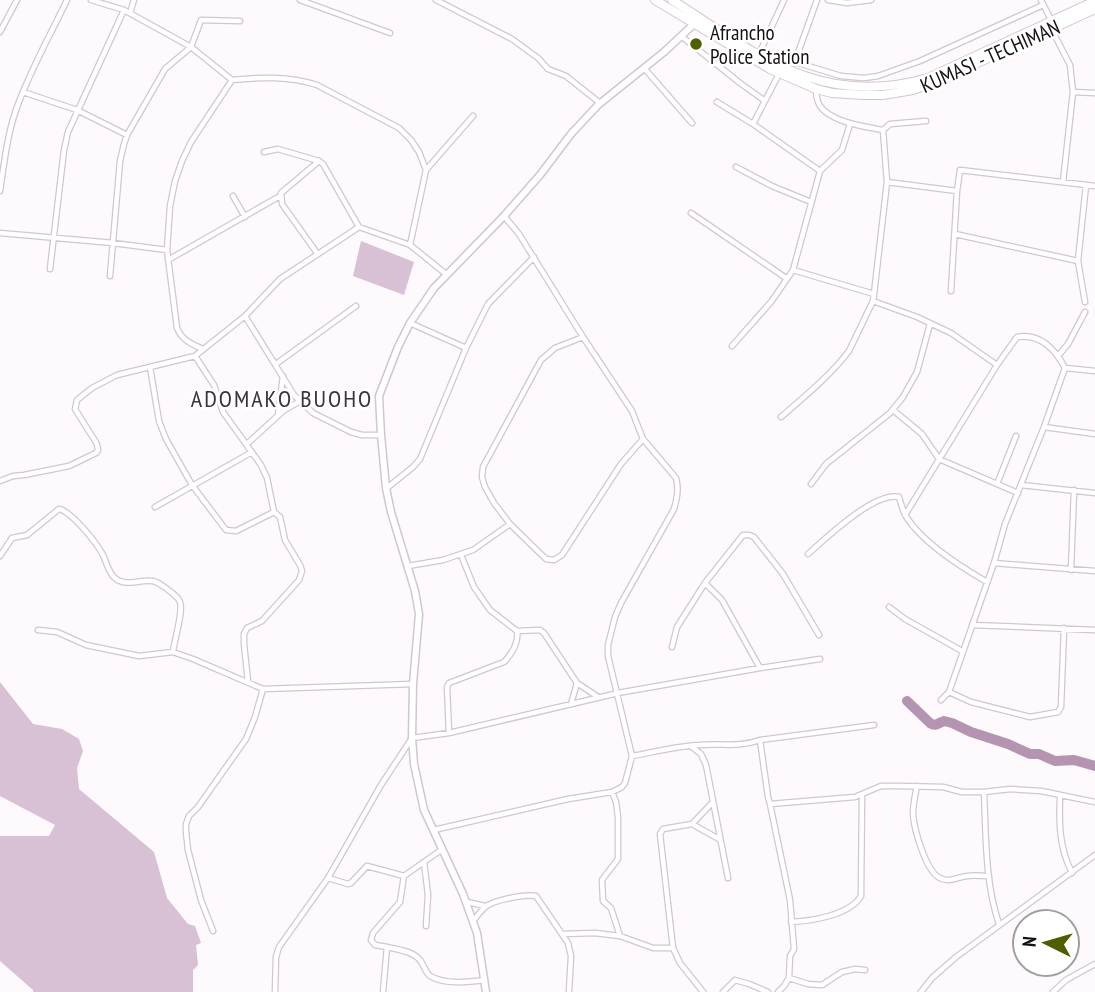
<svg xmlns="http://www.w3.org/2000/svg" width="1095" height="992" font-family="'PT Sans Narrow',sans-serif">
	<rect width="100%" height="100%" fill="#fef9fd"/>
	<path fill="#d8c0d5" d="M361,241L414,262L404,295L353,276Z
		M0,682L33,724L62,729L79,739L83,751L77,768L79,789L154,852L167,898L188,924L195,926L201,943L196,945L198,965L193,970V992H33V990L0,961V836H49L55,825L0,796Z"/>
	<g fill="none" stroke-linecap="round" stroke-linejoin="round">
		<path stroke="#b494b0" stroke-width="10" d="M907,701L930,723C936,727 938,723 944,721L952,723L971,732L1008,744L1030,754H1039L1055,761L1074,760L1095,766"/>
		<g stroke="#d2c6d1" stroke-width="7">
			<path id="street" d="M91,0L124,10L191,47L232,80
				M300,0L390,33
				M436,0L512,39L538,58L548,69L566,76L600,103
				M828,0L847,3L871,0
				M1041,0L1051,20
				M130,13L134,0
				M1052,30L1070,65L1073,92L1063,182
				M0,32L17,0
				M681,36L740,83L765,101
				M759,54L784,0
				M795,62L841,76L864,78L878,76L920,61L1043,5
				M794,64L817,0
				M644,68L692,123
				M816,89C816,95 817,101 820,106C831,122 865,127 883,130L890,124L926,121
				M23,92L77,110L127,135
				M1073,92L1095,93
				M717,102L753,124L820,171
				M753,124L779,74
				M264,152L278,149L319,161L323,164L359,227
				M736,167L772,186L811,202
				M426,170L473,116
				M887,182L957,191
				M0,191C4,164 7,136 16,110C29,72 50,36 67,0
				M233,196L245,217
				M691,213L786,278
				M0,233L113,243L167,250
				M955,234L1078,261
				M317,253L282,204L281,193L319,161
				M168,260L280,196
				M50,269L64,150L68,132L124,10
				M793,270L874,294
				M110,276L120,161L124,144L127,135L165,69L191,47L201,20L240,21
				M951,291L957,191L960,170L1095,186
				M873,301L917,317L951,333L997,365
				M1085,302L1078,261L1086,185
				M245,316L294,395L313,413L351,432L362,435H381
				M410,323L466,348
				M583,337L555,348L541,360L483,467L482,477L485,487L494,503L510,524L546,559L554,560L562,555L621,464L643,439
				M732,346L771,302L793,270L820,171L842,150L850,124
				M203,349C191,344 182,340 177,328L167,250L170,206L175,181L182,161L191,142L232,80C261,77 289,76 317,85L399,128L411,140L419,152L426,170L410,245
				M195,356L214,385L223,412L261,465L267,478L274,512L280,517L285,540L300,565L302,571L299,580L262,621L247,628L244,634V644L248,682
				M1058,356L1068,344L1085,312
				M276,364L356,306
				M150,367L159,421L166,439L192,485L226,530L236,531L274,512
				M1065,368L1095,371
				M893,410L922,434L939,459L1018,493
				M278,415L283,376
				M781,417C805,396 830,376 849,351L873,301L874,294L887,182L883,130
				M1044,427L1095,434
				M247,444L283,411L300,401
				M0,481L13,476L24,475L69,466L96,453L98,450L97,444L75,409L77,400L92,388L117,375L195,356L245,316L280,279L359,227L410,245L446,274
				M811,484L826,464L890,413L903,397L917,372L930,324
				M997,484L1016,436
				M1021,485L1095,493
				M387,488L413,467L420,459L466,348L488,304L534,257
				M155,507L252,452
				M905,515L997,365L1017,337C1040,333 1055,349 1065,368L1044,427L1005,524L994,563L949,692L941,700
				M808,554C826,538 875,491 899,497C901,504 903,512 907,518C924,544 961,567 987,582
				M0,556L12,538L27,535L59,509C71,511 97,543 103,555C107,563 108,573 116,579C127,587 140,579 153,581C158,582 163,586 167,589C171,592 176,595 179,600C185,608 174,640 173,652
				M994,563L1095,571
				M408,566L443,560L473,550L510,524
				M1071,570L1074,490
				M705,583L722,600L760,668
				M889,607L905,619L962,651
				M972,625L1095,630
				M38,630L57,632L86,645L139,656L173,652L193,659L263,689
				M517,631L540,630L544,633L577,683L598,697
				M672,647L677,627L705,583L743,535H749L754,537L783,574L819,635
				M949,692L971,702L1030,717L1058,712L1061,707L1064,628
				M571,704L577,683
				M449,733L447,687L449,683L504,662C512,654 519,642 517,631L490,610L474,587L461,555
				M760,740L768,797L770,804L855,797L881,786H898L943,787L962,792H984L1010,789L1041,791L1095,802
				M691,746L701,754L706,765L728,878
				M632,756C654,752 677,746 699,745C722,743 738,748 760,740L874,725
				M917,786C915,796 913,804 913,814C914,829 926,872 940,878C949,883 958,877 967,876C974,875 982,876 989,876
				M612,792L616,802L618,817V859L602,880L603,901L611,908L620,936
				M984,792C986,836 985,883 999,924
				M1060,795C1059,824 1059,847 1072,873
				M770,804L790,900L794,949L790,956L789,978L784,986L778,992
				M692,824L719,839
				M434,830L568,799L612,792L622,787L625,783L632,756L608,656V645L615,617L621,603L674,509C677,498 679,489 676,478L643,439L632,411L583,337L519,234L504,216
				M424,862L428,895L426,926
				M328,878L348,884L351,883L367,866L404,876L441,850
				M467,902L485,906
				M473,921C477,916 481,911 485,907C494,900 524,894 536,896L568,943L571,956L569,992
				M791,922C812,921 850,915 861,896L862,794
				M213,931L201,900L188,850L186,832V824L189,816L198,807L246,739L255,717L263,689L413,684
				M562,934L595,933L620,936L653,948H673
				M387,947C396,949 411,951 418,958C424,963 424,971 430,976C445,985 469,982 485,980
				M789,978L808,984L822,985L842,972L855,969L865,970
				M275,992L276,957L279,947L328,878L381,785L412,738L449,733L618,693L760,668L820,659
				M383,992L387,947L375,945L371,940L373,933L400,902L404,876
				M703,992L680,963L673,948L660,834L663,829L692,824L712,803
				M723,992L735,980L749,984L768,992
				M921,992L932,978L956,957L1095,855
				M1053,992L1066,980L1095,964"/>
		</g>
		<g stroke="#d2c6d1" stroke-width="9">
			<path id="secondary" d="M486,992L477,933L463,894L424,810L414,764L412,738L413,684L419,614L415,591L391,512L386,488L381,435L379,396L398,347L410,323L434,288L504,216L540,175L571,134L598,105L664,52L694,24"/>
		</g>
		<g stroke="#d2c6d1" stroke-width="10">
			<path id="highway" d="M655,0L770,69L816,89L832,93L863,95H883L913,90L938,81L1095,9
				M672,0C757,54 820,109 928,78L1095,1"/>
		</g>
		<use href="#street" stroke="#fff" stroke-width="4.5"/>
		<use href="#secondary" stroke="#fff" stroke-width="6"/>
		<use href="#highway" stroke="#fff" stroke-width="8"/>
	</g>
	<circle fill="#4f5e00" stroke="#fff" stroke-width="2.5" cx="696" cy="44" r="7"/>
	<g text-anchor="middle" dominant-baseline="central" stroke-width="5" stroke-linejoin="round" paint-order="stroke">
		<g font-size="21" fill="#151115" stroke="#fff" text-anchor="start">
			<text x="710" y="32">Afrancho<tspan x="710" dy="24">Police Station</tspan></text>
		</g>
		<g font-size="21" fill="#151115" stroke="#fff">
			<text transform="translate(990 56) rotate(-24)">KUMASI - TECHIMAN</text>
		</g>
		<g font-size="24" letter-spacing="2" fill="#3d333c" stroke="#fff">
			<text x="282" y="398">ADOMAKO BUOHO</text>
		</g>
	</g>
	<g transform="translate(1046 943) rotate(275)"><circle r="33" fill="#ffffff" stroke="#a1a0a1" stroke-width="2"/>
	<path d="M0-5L12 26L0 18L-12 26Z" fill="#4f5e00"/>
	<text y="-10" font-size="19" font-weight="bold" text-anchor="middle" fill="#151115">N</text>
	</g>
</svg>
